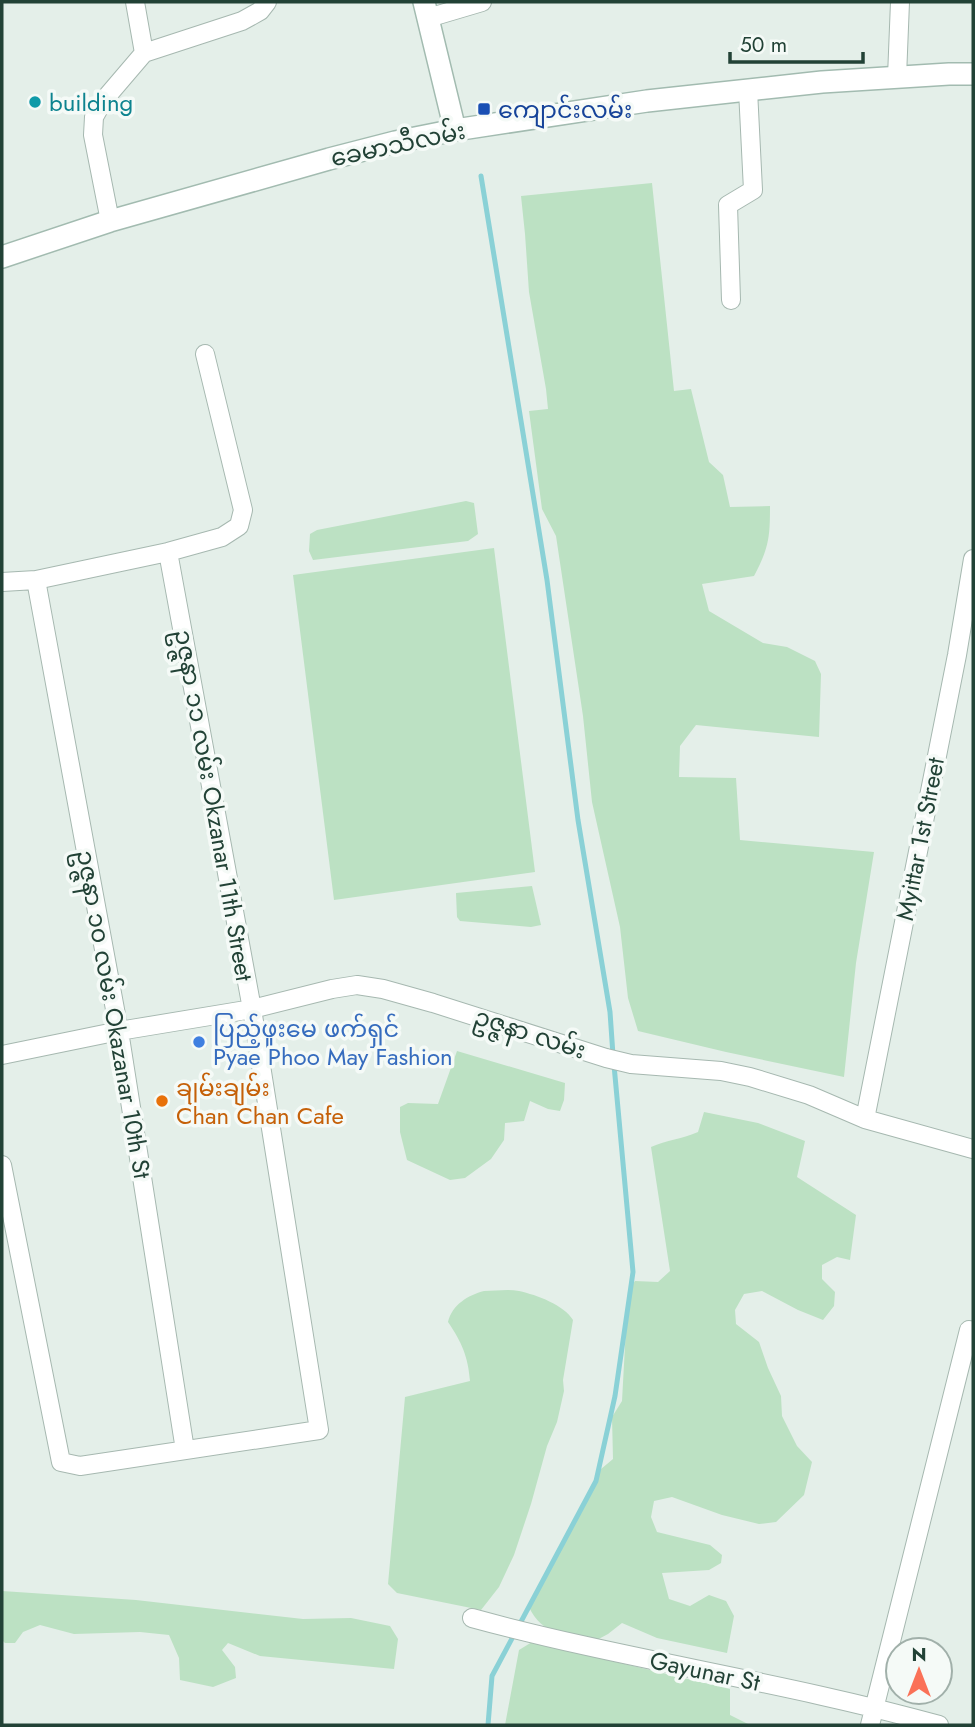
<svg xmlns="http://www.w3.org/2000/svg" width="975" height="1727" font-family="Jost,'Noto Sans Myanmar',sans-serif">
	<rect width="100%" height="100%" fill="#e4efe9"/>
	<path fill="#bce1c3" d="M652,183L674,391L691,389L709,462L723,475L730,507L770,506C770,537 769,548 754,576L702,584L709,611L763,643L787,647L815,661L821,674L819,737L696,725L680,746L679,777L736,778L740,840L874,852L856,963L844,1077L726,1052L638,1031L628,998L620,927L592,802L583,716L556,536L542,509L529,411L548,409L546,389L529,292L525,234L521,196Z
		M466,501L474,503L478,534L468,541L313,560L309,551L310,534L317,530Z
		M494,548L535,872L334,900L293,575Z
		M532,886L541,925L531,927L460,921L457,917L456,893Z
		M457,1051L565,1083L564,1100L560,1111L548,1109L530,1101L524,1121L505,1123L504,1140L491,1159L465,1178L450,1180L407,1160L400,1132V1107L408,1103L438,1104Z
		M704,1112L758,1123L805,1141L797,1177L856,1215L850,1260L837,1257L822,1265V1279L835,1292L834,1306L823,1320L798,1310L762,1291L744,1294L735,1310L736,1324L759,1342L768,1368L781,1396L782,1416L797,1446L812,1462L804,1495L776,1522L759,1524L722,1515L672,1497L654,1501L651,1517L657,1532L710,1545L722,1555L721,1563L709,1570L662,1573L669,1599L690,1606L709,1595L726,1601L734,1616L727,1653L657,1638L622,1623L608,1634L593,1642C565,1635 542,1635 529,1607L601,1469L613,1459L612,1417L622,1401L628,1291L635,1281L658,1282L670,1271L651,1147C666,1140 683,1139 698,1132Z
		M484,1291C495,1291 508,1289 519,1291C537,1295 564,1305 573,1320L563,1380L564,1391L557,1422L547,1446L531,1504L514,1555L499,1587L481,1610L397,1593L388,1584L405,1397L470,1381C468,1356 462,1343 448,1322C452,1305 468,1295 484,1291Z
		M2,1591L136,1600L303,1619L351,1618L390,1626L398,1639L394,1669L260,1656L228,1643L222,1650L235,1667L236,1678L213,1687L180,1680L179,1658L169,1635L140,1632L74,1634L40,1625L23,1632L15,1643H5L2,1640Z
		M532,1642L730,1689V1715L750,1725H505L519,1650Z"/>
	<g fill="none" stroke-linecap="round" stroke-linejoin="round">
		<path stroke="#8ad1d6" stroke-width="5" d="M481,176L547,580L578,820L610,1012L613,1055
			M488,1725L492,1676L596,1481L615,1396L633,1272L614,1065"/>
		<g stroke="#a6b8b0" stroke-width="20">
			<path id="street" d="M135,2L144,53
				M428,18L482,2
				M897,77L900,2
				M110,221L93,135L94,117L103,101L144,53L242,21L260,11L267,2
				M731,300L728,205L753,190L748,90
				M36,580L119,1031L185,1450
				M2,582L36,580L168,552L222,537L239,526L243,510L205,354
				M2,1055L119,1031L252,1009L332,989L357,985L383,989L433,1003L606,1058L631,1064L721,1071L750,1077L809,1095L865,1119L973,1149
				M865,1119L957,655L973,559
				M2,1165L61,1462L80,1466L319,1430L252,1009L168,552
				M472,1618C626,1660 785,1682 939,1725
				M870,1725L969,1330L973,1331"/>
		</g>
		<g stroke="#a2bbb0" stroke-width="24">
			<path id="secondary" d="M424,2L455,130
				M2,257L110,221L329,159L395,142L455,130L647,101L822,82L949,74H973"/>
		</g>
		<use href="#street" stroke="#fff" stroke-width="18"/>
		<use href="#secondary" stroke="#fff" stroke-width="21"/>
	</g>
	<circle fill="#0f9aa8" stroke="#f5faf7" stroke-width="2.5" cx="35" cy="102" r="7"/>
	<rect fill="#1a4fb4" stroke="#f5faf7" stroke-width="2.5" x="477" y="102" width="14" height="14" rx="3.5"/>
	<circle fill="#3f7fe0" stroke="#f5faf7" stroke-width="2.5" cx="199" cy="1042" r="7"/>
	<circle fill="#e8710a" stroke="#f5faf7" stroke-width="2.5" cx="162" cy="1101" r="7"/>
	<g text-anchor="middle" dominant-baseline="central" stroke-width="7" stroke-linejoin="round" paint-order="stroke">
		<g font-size="24" fill="#0d838f" stroke="#f5faf7" text-anchor="start">
			<text x="49" y="102">building</text>
		</g>
		<g font-size="24" fill="#164399" stroke="#f5faf7" text-anchor="start">
			<text x="498" y="109">ကျောင်းလမ်း</text>
		</g>
		<g font-size="24" fill="#224236" stroke="#f5faf7">
			<text transform="translate(398 144) rotate(-12)">ခေမာသီလမ်း</text>
			<text transform="translate(214 805) rotate(80)">ဥဇ္ဇနာ ၁၁ လမ်း Okzanar 11th Street</text>
			<text transform="translate(920 839) rotate(-79)">Myittar 1st Street</text>
			<text transform="translate(114 1014) rotate(80)">ဥဇ္ဇနာ ၁၀ လမ်း Okazanar 10th St</text>
			<text transform="translate(530 1033) rotate(18)">ဥဇ္ဇနာ လမ်း</text>
			<text transform="translate(705 1671) rotate(12)">Gayunar St</text>
		</g>
		<g font-size="24" fill="#366cbe" stroke="#f5faf7" text-anchor="start">
			<text x="213" y="1028">ပြည့်ဖူးမေ ဖက်ရှင်<tspan x="213" dy="28">Pyae Phoo May Fashion</tspan></text>
		</g>
		<g font-size="24" fill="#c56008" stroke="#f5faf7" text-anchor="start">
			<text x="176" y="1087">ချမ်းချမ်း<tspan x="176" dy="28">Chan Chan Cafe</tspan></text>
		</g>
	</g>
	<rect width="975" height="1727" fill="none" stroke="#224236" stroke-width="7"/>
	<g transform="translate(919 1671)"><circle r="33" fill="#f5faf7" stroke="#a1b0aa" stroke-width="2"/>
	<path d="M0-5L12 26L0 18L-12 26Z" fill="#fa7157"/>
	<text y="-10" font-size="19" font-weight="bold" text-anchor="middle" fill="#224236">N</text>
	</g>
	<path d="M730 52v10h133v-10" fill="none" stroke="#224236" stroke-width="3.5"/>
	<text x="740" y="52" font-size="21" fill="#224236" stroke="#f5faf7" stroke-width="5" paint-order="stroke">50 m</text>
</svg>
